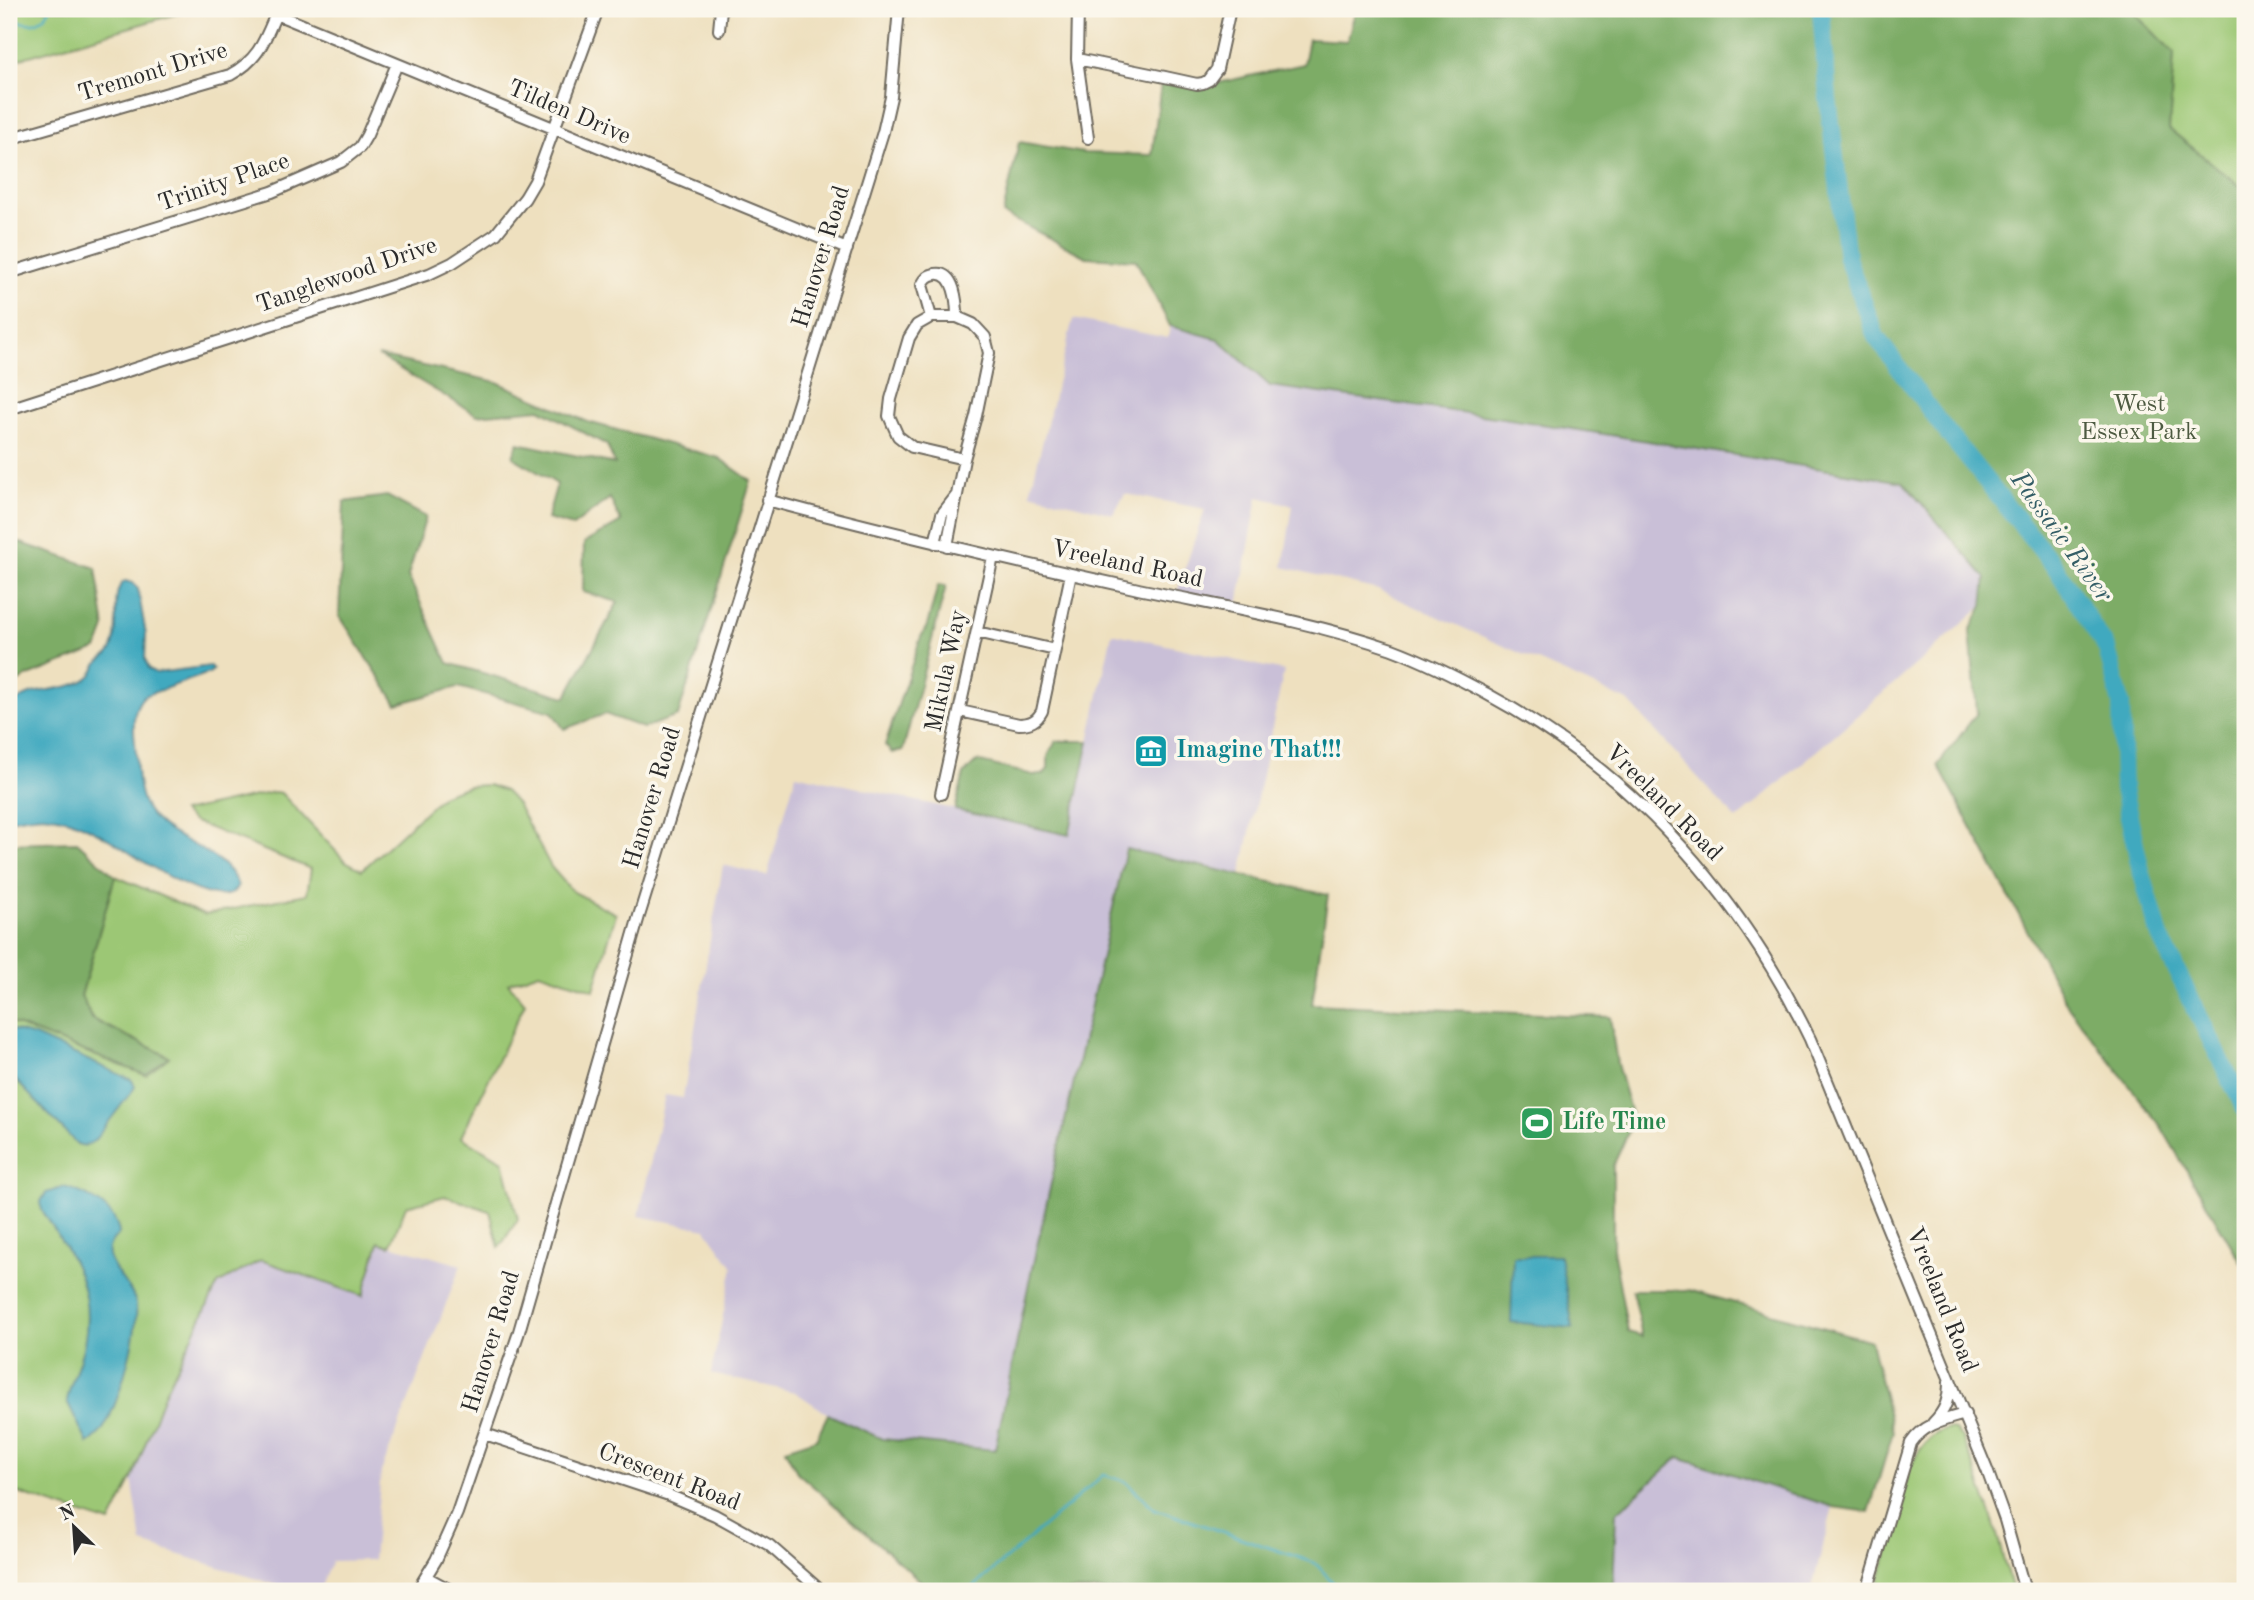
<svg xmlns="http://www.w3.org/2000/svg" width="2254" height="1600" font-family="'Old Standard TT',serif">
	<rect width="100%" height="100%" fill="#fbf7ec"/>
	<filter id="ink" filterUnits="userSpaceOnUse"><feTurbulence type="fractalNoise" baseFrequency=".0143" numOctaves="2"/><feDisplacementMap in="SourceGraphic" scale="14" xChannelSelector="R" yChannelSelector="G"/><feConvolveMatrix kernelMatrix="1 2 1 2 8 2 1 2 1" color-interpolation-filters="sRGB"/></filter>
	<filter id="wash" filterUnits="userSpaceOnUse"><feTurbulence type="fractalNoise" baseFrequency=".00686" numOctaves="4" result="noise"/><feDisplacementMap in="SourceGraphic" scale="28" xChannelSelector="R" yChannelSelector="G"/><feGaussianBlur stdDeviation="1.57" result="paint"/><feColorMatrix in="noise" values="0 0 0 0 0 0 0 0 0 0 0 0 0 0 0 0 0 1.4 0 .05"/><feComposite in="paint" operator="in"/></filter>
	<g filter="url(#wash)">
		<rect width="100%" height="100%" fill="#eee0bf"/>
		<path fill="#c9bfd7" d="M1073,319L1168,338L1170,326L1218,339L1270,386L1510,419L1903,482L1986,578L1983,606L1737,820L1628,701L1378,590L1283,567L1293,505L1258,497L1237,610L1176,595L1205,509L1125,494L1113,514L1030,493Z
			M1112,633L1284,671L1241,874L1125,849L1029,1282L995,1451L881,1439L828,1414L795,1392L711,1374L733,1267L706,1229L639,1216L665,1095L683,1098L723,865L767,876L796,774L1069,835Z
			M379,1242L461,1265L381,1472L373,1560L332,1561L319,1591H296L142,1543L132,1479L165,1392L218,1285L261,1260L363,1295Z
			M1680,1457L1833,1507L1811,1591H1613L1616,1513Z"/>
		<path fill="#9cc774" stroke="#647950" stroke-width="2" d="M9,9H194L9,62Z
			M2130,9H2245V190L2169,129L2174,53Z
			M488,785L505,791L517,804L551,867L572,891L616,914L594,990L539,972L508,983L525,1003L461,1137L503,1161L518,1219L499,1248L490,1211L445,1196L406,1206L390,1246L379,1242L363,1296L261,1260L218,1284L165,1392L132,1479L110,1523L9,1490V1022L146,1075L168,1056L92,1019L81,996L115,876L204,915L307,894L311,869L192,821L182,812L274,792L281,793L345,861L362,870L443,795L468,786Z
			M1949,1429L1955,1430L1963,1440L1974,1466L1994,1523L2012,1591H1876L1911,1465C1920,1448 1930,1433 1949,1429Z"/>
		<path fill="#7dac66" stroke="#546c48" stroke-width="2" d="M1356,9H2130L2174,53L2169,129L2245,190V1269L2160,1125L2069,1008L1938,765L1977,713L1970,631L1983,606L1986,578L1903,482L1510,419L1270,386L1218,339L1170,326L1136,260L1086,257L1003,214L1019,142L1084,153L1152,155L1162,76L1209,85L1304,64L1309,39L1347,41Z
			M378,356L497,382L588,422L719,458L751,481L678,716L643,728L605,714L564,729L552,712L458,687L397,704L339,615L344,502L387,496L426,517L408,576L448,663L566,697L618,602L583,592L584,543L621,522L610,498L573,526L547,519L557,484L513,457L518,443L615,464L607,445L540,409L477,415Z
			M9,539L96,568L105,628L97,649L26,677L9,689Z
			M938,585L946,586L903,750L892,753L885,745L921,637L927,626Z
			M1056,741H1089L1069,835L955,810L964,774L977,761L1033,775H1043L1048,769V756Z
			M77,842L115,876L81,996L92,1019L169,1057L146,1075L9,1022V844Z
			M1126,849L1328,895L1312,1004L1610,1017L1617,1064L1633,1122L1613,1166V1249L1628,1332L1642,1336L1632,1290H1689L1871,1341L1893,1432L1869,1512L1833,1507L1679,1457L1616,1513L1613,1591H932L797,1472L785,1449L816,1439L828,1414L882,1439L995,1450L1029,1282Z"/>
		<path fill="#3fa9bf" stroke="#356a75" stroke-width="2" d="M125,581L133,583L138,589L146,635L145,659L149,669L156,673L210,666L213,670L209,673L144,696C132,708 133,726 135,742C137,762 136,787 145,806C163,842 224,846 238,886C222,919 135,856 115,843C102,835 86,826 72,821C45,812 36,815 9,820V705C16,701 25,695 33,693C50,688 76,689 90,676C95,672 95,667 98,663C101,659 107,656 110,652C123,632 108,590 125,581Z
			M9,1029L35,1036L132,1080L135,1087L94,1141L85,1146L77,1144L9,1073Z
			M64,1187C86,1193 117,1208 119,1234C89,1257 133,1282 136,1304C139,1332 117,1412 100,1433C96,1437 91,1441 88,1444L67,1401C70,1382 80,1364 84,1344C96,1286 70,1256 42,1210L40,1203L46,1193Z
			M1513,1256H1560L1573,1328L1511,1322Z"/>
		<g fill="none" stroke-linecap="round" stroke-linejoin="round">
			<path stroke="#3fa9bf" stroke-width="2.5" d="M9,18C26,25 40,28 50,9
				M969,1591L1103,1475L1125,1481L1155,1509L1315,1563L1341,1591"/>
			<path stroke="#3fa9bf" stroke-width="18" d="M1821,9L1828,98L1847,258L1876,337L1939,422L2056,568L2107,649L2121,704L2123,789L2140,867L2160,937L2245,1109"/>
		</g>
	</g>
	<g filter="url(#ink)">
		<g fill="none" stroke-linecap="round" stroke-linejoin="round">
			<g stroke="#6f6a5f" stroke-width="14">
				<path id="minor" d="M1078,9L1077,59L1088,138
					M276,14L847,249
					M719,30L721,9
					M1077,59L1165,77L1197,84L1203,83L1209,80L1217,69L1230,9
					M9,139L230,75C260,59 265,39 278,9
					M9,273L272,192L341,162L360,147L367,135L397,64
					M931,317L922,285C925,279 928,275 935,274C955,271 957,303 957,317
					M9,409L429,274L452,263L496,234L525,198L535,181L598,9
					M767,500C889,533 1011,561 1134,588C1218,606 1311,621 1392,649C1424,661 1456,677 1487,694C1633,773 1738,891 1810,1039L1987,1470L2005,1520L2025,1591
					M935,543L942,514L956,496
					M947,546L964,459L976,416L989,353L985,337L973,324L957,317H931L917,325L909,338L891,399L889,416L898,436L912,447L964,459
					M977,632L1055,650
					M960,711L1019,724C1030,724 1037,721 1042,711L1071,574
					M941,794L993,557
					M1933,1423C1946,1410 1949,1399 1949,1381
					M485,1434L666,1494L715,1515L769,1545L821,1591
					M426,1577L452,1591
					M417,1591L436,1560L457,1513L518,1335L639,916L883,132L891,97L899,9
					M1867,1591L1911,1443C1924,1424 1944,1420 1965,1414"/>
			</g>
			<use href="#minor" stroke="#fff" stroke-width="10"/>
		</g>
	</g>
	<defs>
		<g id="museum-square" transform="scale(1.75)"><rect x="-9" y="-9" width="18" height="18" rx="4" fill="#0f9aa8" stroke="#fbf7ec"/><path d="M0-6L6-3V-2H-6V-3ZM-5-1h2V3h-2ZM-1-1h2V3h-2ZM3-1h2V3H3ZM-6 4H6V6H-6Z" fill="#fff"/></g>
		<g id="stadium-square" transform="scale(1.75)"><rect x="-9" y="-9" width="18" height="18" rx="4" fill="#2e9e5b" stroke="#fbf7ec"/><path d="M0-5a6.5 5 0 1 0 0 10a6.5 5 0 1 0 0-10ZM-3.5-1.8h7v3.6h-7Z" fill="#fff"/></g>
	</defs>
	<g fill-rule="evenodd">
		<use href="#museum-square" x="1151" y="751"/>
		<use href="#stadium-square" x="1537" y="1123"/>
	</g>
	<g text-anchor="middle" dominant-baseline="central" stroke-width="7" stroke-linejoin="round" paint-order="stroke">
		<g font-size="24" fill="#2b2b2b" stroke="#fbf7ec">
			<text transform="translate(153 73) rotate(-17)">Tremont Drive</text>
			<text transform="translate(569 113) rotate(23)">Tilden Drive</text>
			<text transform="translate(224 183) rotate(-19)">Trinity Place</text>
			<text transform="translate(822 257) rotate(-73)">Hanover Road</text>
			<text transform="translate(347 276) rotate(-19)">Tanglewood Drive</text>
			<text transform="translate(1127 565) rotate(12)">Vreeland Road</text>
			<text transform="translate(947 671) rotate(-78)">Mikula Way</text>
			<text transform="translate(653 798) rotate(-73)">Hanover Road</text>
			<text transform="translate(1663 803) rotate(45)">Vreeland Road</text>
			<text transform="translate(1941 1300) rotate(68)">Vreeland Road</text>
			<text transform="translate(492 1342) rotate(-73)">Hanover Road</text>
			<text transform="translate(669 1478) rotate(21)">Crescent Road</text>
		</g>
		<g font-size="24" fill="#4d5a41" stroke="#fbf7ec">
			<text x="2139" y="405">West<tspan x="2139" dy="28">Essex Park</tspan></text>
		</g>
		<g font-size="24" font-weight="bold" fill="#0d838f" stroke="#fbf7ec" text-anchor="start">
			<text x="1176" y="751">Imagine That!!!</text>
		</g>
		<g font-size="24" font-weight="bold" fill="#27864d" stroke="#fbf7ec" text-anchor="start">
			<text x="1562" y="1123">Life Time</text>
		</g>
		<g font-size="26" font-style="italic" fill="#335d66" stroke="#fbf7ec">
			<text transform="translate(2061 537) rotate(54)">Passaic River</text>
		</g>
	</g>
	<rect width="2254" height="1600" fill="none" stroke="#fbf7ec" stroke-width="35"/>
	<g transform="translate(74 1527) rotate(335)" stroke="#fbf7ec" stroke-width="5" paint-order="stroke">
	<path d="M0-5L12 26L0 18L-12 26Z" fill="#2b2b2b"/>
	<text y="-10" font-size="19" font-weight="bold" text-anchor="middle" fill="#2b2b2b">N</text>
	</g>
</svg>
